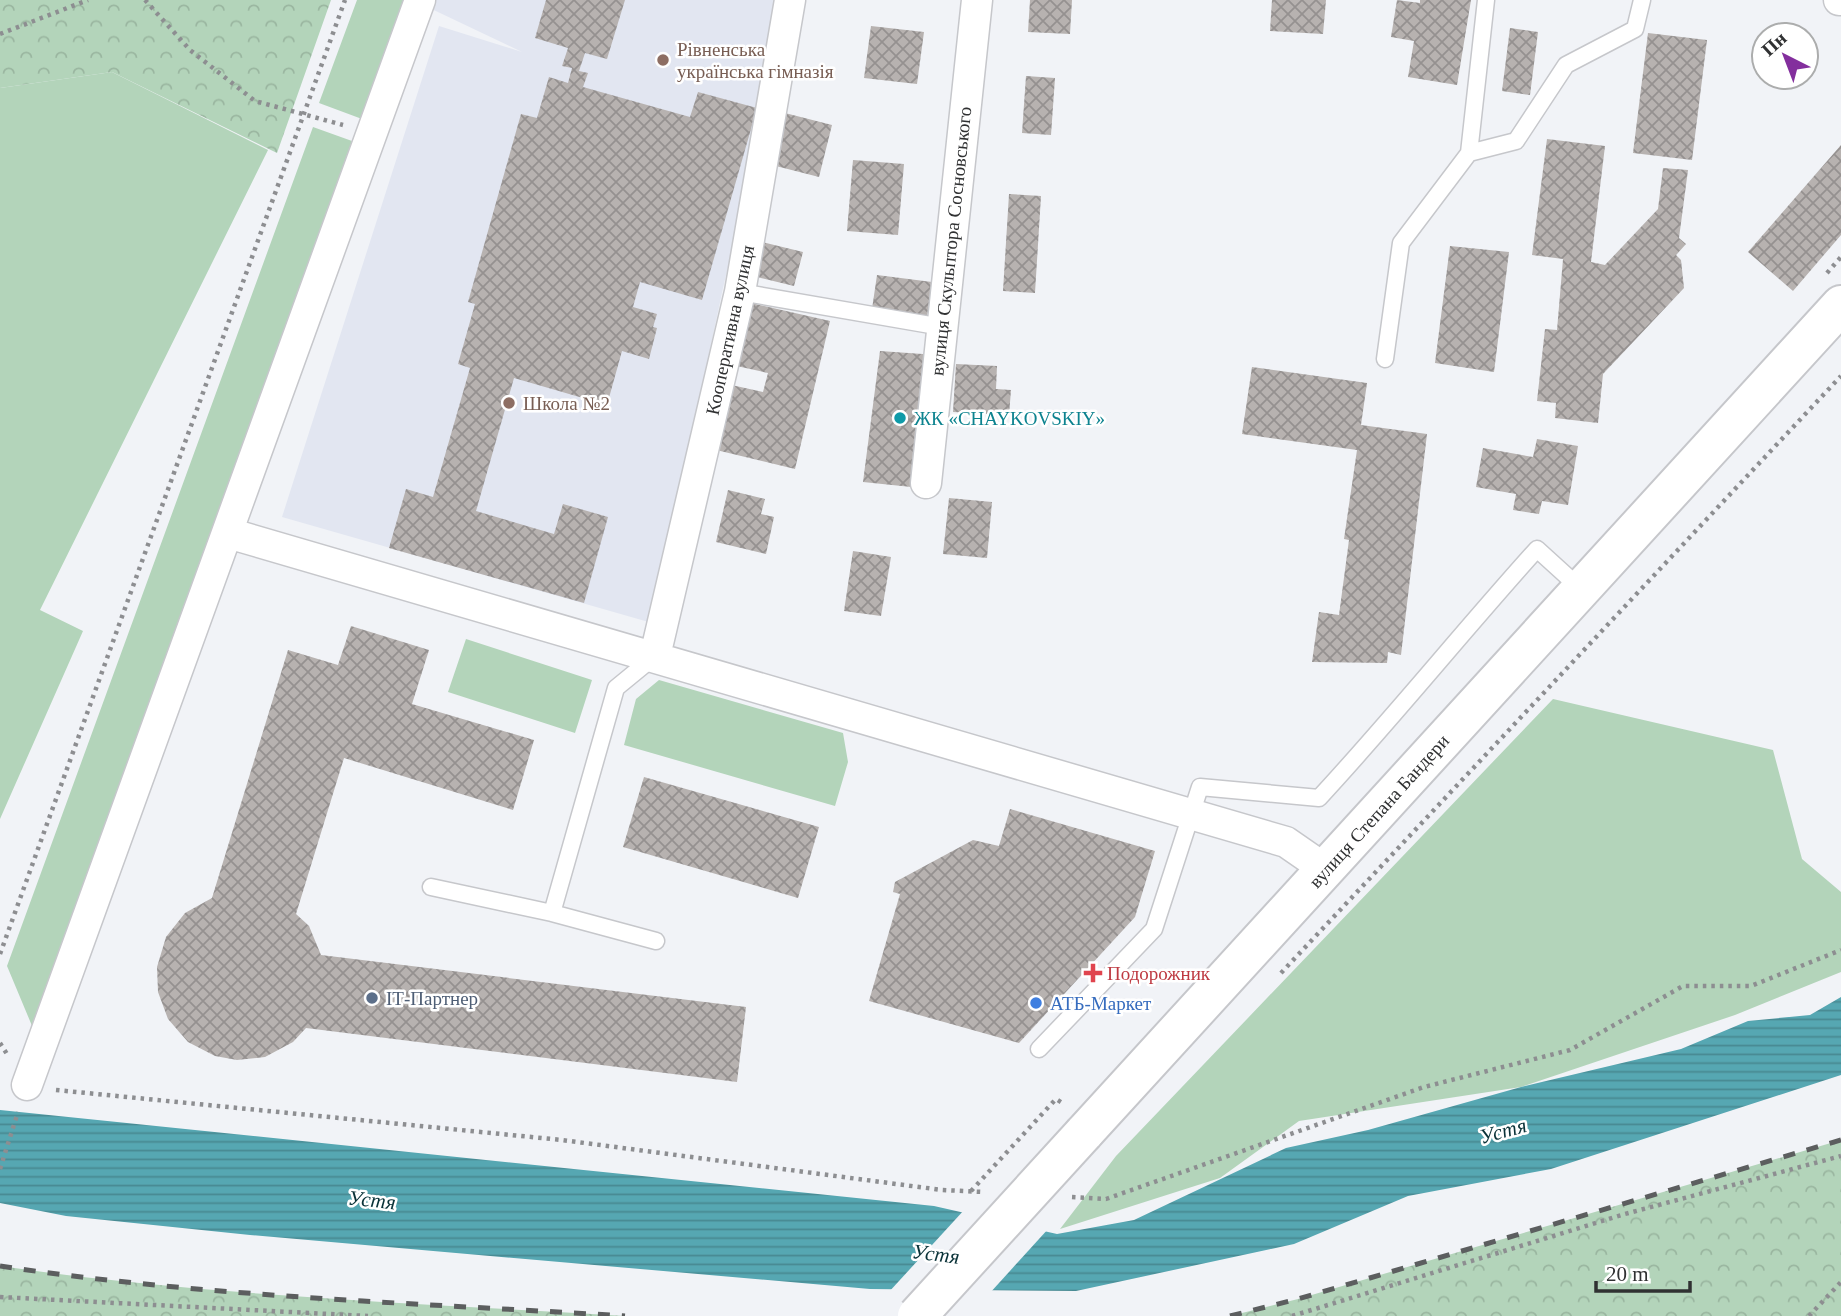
<svg xmlns="http://www.w3.org/2000/svg" width="1841" height="1316" font-family="Georgia,serif">
	<defs>
		<pattern id="park-crowns" width="20" height="18" patternUnits="userSpaceOnUse" patternTransform="scale(1.75)"><rect width="20" height="18" fill="#b3d4ba"/><path d="M2 6a3 3 0 1 1 6 0M12 15a3 3 0 1 1 6 0" fill="none" stroke="#9ab6a0"/></pattern>
		<pattern id="water-rules" width="6" height="5" patternUnits="userSpaceOnUse" patternTransform="scale(1.75)"><rect width="6" height="5" fill="#56a7b2"/><path d="M0 2.5h6" fill="none" stroke="#488991"/></pattern>
		<pattern id="building-cross-hatch" width="8" height="8" patternUnits="userSpaceOnUse" patternTransform="scale(1.75)"><rect width="8" height="8" fill="#b7b2b0"/><path d="M0 0l8 8M0 8l8-8" fill="none" stroke="#959190"/></pattern>
	</defs>
	<rect width="100%" height="100%" fill="#f1f3f7"/>
	<path fill="#e2e6f1" d="M420,0H790L723,288L652,623L282,517L439,26L522,52L419,3Z"/>
	<path fill="#b3d4ba" d="M357,0H405L362,119L319,103Z
		M112,72L268,150L40,610L83,631L0,819V88Z
		M313,127L352,141L35,1033L7,966Z
		M466,639L592,680L575,733L448,692Z
		M659,680L843,733L848,762L835,806L624,745L636,699Z
		M1553,699L1773,750L1802,859L1841,892V972L1735,1015L1521,1087L1299,1121L1220,1178L1060,1229L1116,1156Z"/>
	<path fill="url(#park-crowns)" d="M0,0H331L277,153L112,72L0,88Z
		M1841,1140V1316H1230L1298,1299Z
		M0,1266C206,1296 417,1303 625,1316H0Z"/>
	<path fill="url(#water-rules)" d="M1841,997V1075L1551,1169L1408,1196L1294,1244L1076,1291L870,1289L250,1235L66,1216L0,1203V1110L934,1206L1057,1234L1134,1220L1286,1148L1368,1130L1521,1087L1681,1049L1748,1021L1810,1015Z"/>
	<path fill="#f1f3f7" d="M965,1209L1049,1228L989,1294L888,1293Z"/>
	<path fill="url(#building-cross-hatch)" d="M546,0H625L607,59L585,53L579,71L588,73L583,87L690,117L698,92L757,108L702,300L640,282L633,307L657,314L653,327L657,328L649,359L622,351L607,405L514,378L476,511L554,534L563,504L608,517L584,603L389,548L406,489L433,497L470,368L458,364L475,304L468,302L521,114L537,118L549,77L568,83L572,68L562,66L568,48L535,38Z
		M1030,0H1072L1070,34L1028,32Z
		M1272,0H1326L1323,34L1270,31Z
		M1397,0L1420,3V0H1471L1457,85L1408,77L1414,41L1391,37Z
		M871,26L924,32L917,84L864,78Z
		M1510,28L1538,32L1530,95L1502,91Z
		M1648,33L1707,40L1692,160L1633,153Z
		M1026,76L1055,78L1051,135L1022,133Z
		M785,113L832,125L819,177L772,165Z
		M1547,139L1605,146L1591,262L1605,265L1658,209L1663,168L1688,170L1679,238L1686,244L1676,255L1681,260L1684,288L1603,374L1598,423L1555,418L1556,403L1537,401L1545,329L1557,330L1563,259L1532,255Z
		M1841,145V235L1793,291L1748,252Z
		M853,160L904,164L898,235L847,231Z
		M1009,194L1041,196L1035,293L1003,291Z
		M758,241L803,252L794,286L749,275Z
		M1450,246L1509,252L1494,372L1435,363Z
		M877,275L932,282L927,317L872,309Z
		M747,302L830,321L795,469L712,449L727,384L763,392L768,373L732,365Z
		M880,351L937,355L921,488L863,482Z
		M956,364L997,366L996,389L1011,390L1009,415L953,412Z
		M1252,367L1367,383L1361,425L1427,434L1401,655L1388,652L1387,663L1312,662L1319,612L1339,615L1349,540L1344,539L1357,450L1242,434Z
		M1537,439L1578,446L1568,505L1542,501L1539,514L1513,510L1516,494L1476,487L1483,448L1533,457Z
		M728,490L765,499L761,514L774,517L766,554L716,542Z
		M949,498L992,502L987,558L943,554Z
		M853,551L891,557L881,616L844,611Z
		M351,626L429,650L412,704L534,740L513,810L344,758L296,914L309,926L321,955L746,1007L737,1082L306,1028L293,1042L265,1057L237,1060L215,1056L188,1042L168,1019L158,992L157,967L166,937L185,913L212,898L288,650L338,665Z
		M644,777L819,827L798,898L623,847Z
		M1010,809L1155,851L1135,917L1019,1043L869,1001L900,894L893,892L895,882L973,840L999,846Z"/>
	<g fill="none" stroke-linecap="round" stroke-linejoin="round">
		<g stroke="#c6c7cb" stroke-width="19">
			<path id="lane" d="M1469,153L1516,141L1566,65L1635,29L1642,0
				M740,292L942,327
				M1385,359L1401,243L1469,153L1486,0
				M431,887L552,913L656,941
				M552,913L616,688L655,656
				M1039,1049L1154,929L1200,787L1319,798C1394,717 1463,631 1537,549L1581,589"/>
		</g>
		<g stroke="#c6c7cb" stroke-width="33">
			<path id="street" d="M1839,0H1841
				M926,483L977,0
				M228,533L1286,842L1325,869
				M655,656L740,292L790,0
				M27,1085L420,0"/>
		</g>
		<g stroke="#c6c7cb" stroke-width="42">
			<path id="secondary" d="M1084,1133L1841,305"/>
		</g>
		<path stroke="#8d8e91" stroke-width="4.5" stroke-dasharray="3.5 5" stroke-linecap="butt" d="M145,0L190,50L255,101L343,125
			M0,34L88,0
			M1827,273L1841,257
			M0,954L345,0
			M1281,973L1841,376
			M0,1043L7,1054
			M56,1090L562,1140L942,1190L983,1192
			M0,1169L18,1112
			M971,1191L1056,1099L1064,1104
			M1072,1197L1106,1199L1424,1087L1570,1050L1683,986H1751L1841,950
			M0,1297L368,1316
			M1292,1316L1625,1214L1841,1156
			M1809,1316L1841,1282"/>
		<use href="#lane" stroke="#fff" stroke-width="16"/>
		<use href="#street" stroke="#fff" stroke-width="30"/>
		<use href="#secondary" stroke="#fff" stroke-width="38"/>
		<path stroke="#5c5e5f" stroke-width="5" stroke-dasharray="12 12" stroke-linecap="butt" d="M0,1266C206,1297 417,1303 625,1316
			M1230,1316L1298,1299L1841,1140"/>
		<g stroke="#c6c7cb" stroke-width="42" stroke-linecap="butt">
			<path id="secondary-bridge" d="M917,1316L1084,1133"/>
		</g>
		<use href="#secondary-bridge" stroke="#fff" stroke-width="38"/>
	</g>
	<g fill="#8d6e63" stroke="#fff" stroke-width="2.5">
		<circle cx="663" cy="60" r="7"/>
		<circle cx="509" cy="403" r="7"/>
	</g>
	<circle fill="#0f9aa8" stroke="#fff" stroke-width="2.5" cx="900" cy="418" r="7"/>
	<path fill="#e0444e" stroke="#fff" stroke-width="2.5" d="M1089.5 962.5h7v7h7v7h-7v7h-7v-7h-7v-7h7z"/>
	<circle fill="#5c6f8a" stroke="#fff" stroke-width="2.5" cx="372" cy="998" r="7"/>
	<circle fill="#3f7fe0" stroke="#fff" stroke-width="2.5" cx="1036" cy="1003" r="7"/>
	<g text-anchor="middle" dominant-baseline="central" stroke-width="5" stroke-linejoin="round" paint-order="stroke">
		<g font-size="19" fill="#785e54" stroke="#fff" text-anchor="start">
			<text x="677" y="49">Рівненська<tspan x="677" dy="22">українська гімназія</tspan></text>
			<text x="523" y="403">Школа №2</text>
		</g>
		<g font-size="19" fill="#303132" stroke="#fff">
			<text transform="translate(951 241) rotate(-84)">вулиця Скульптора Сосновського</text>
			<text transform="translate(730 330) rotate(-78)">Кооперативна вулиця</text>
			<text transform="translate(1379 811) rotate(-48)">вулиця Степана Бандери</text>
		</g>
		<g font-size="19" fill="#0d838f" stroke="#fff" text-anchor="start">
			<text x="914" y="418">ЖК «CHAYKOVSKIY»</text>
		</g>
		<g font-size="19" fill="#be3a42" stroke="#fff" text-anchor="start">
			<text x="1107" y="973">Подорожник</text>
		</g>
		<g font-size="19" fill="#4e5e75" stroke="#fff" text-anchor="start">
			<text x="386" y="998">ІТ-Партнер</text>
		</g>
		<g font-size="19" fill="#366cbe" stroke="#fff" text-anchor="start">
			<text x="1050" y="1003">АТБ-Маркет</text>
		</g>
		<g font-size="21" font-style="italic" fill="#0a3238" stroke="#fff">
			<text transform="translate(1503 1131) rotate(-15)">Устя</text>
			<text transform="translate(372 1200) rotate(6)">Устя</text>
			<text transform="translate(936 1254) rotate(7)">Устя</text>
		</g>
	</g>
	<g transform="translate(1785 56) rotate(318)"><circle r="33" fill="#ffffff" stroke="#acadad" stroke-width="2"/>
	<path d="M0-5L12 26L0 18L-12 26Z" fill="#832f9d"/>
	<text y="-10" font-size="19" font-weight="bold" text-anchor="middle" fill="#303132">Пн</text>
	</g>
	<path d="M1596 1281v10h94v-10" fill="none" stroke="#303132" stroke-width="3.5"/>
	<text x="1606" y="1281" font-size="21" fill="#303132" stroke="#ffffff" stroke-width="5" paint-order="stroke">20 m</text>
</svg>
